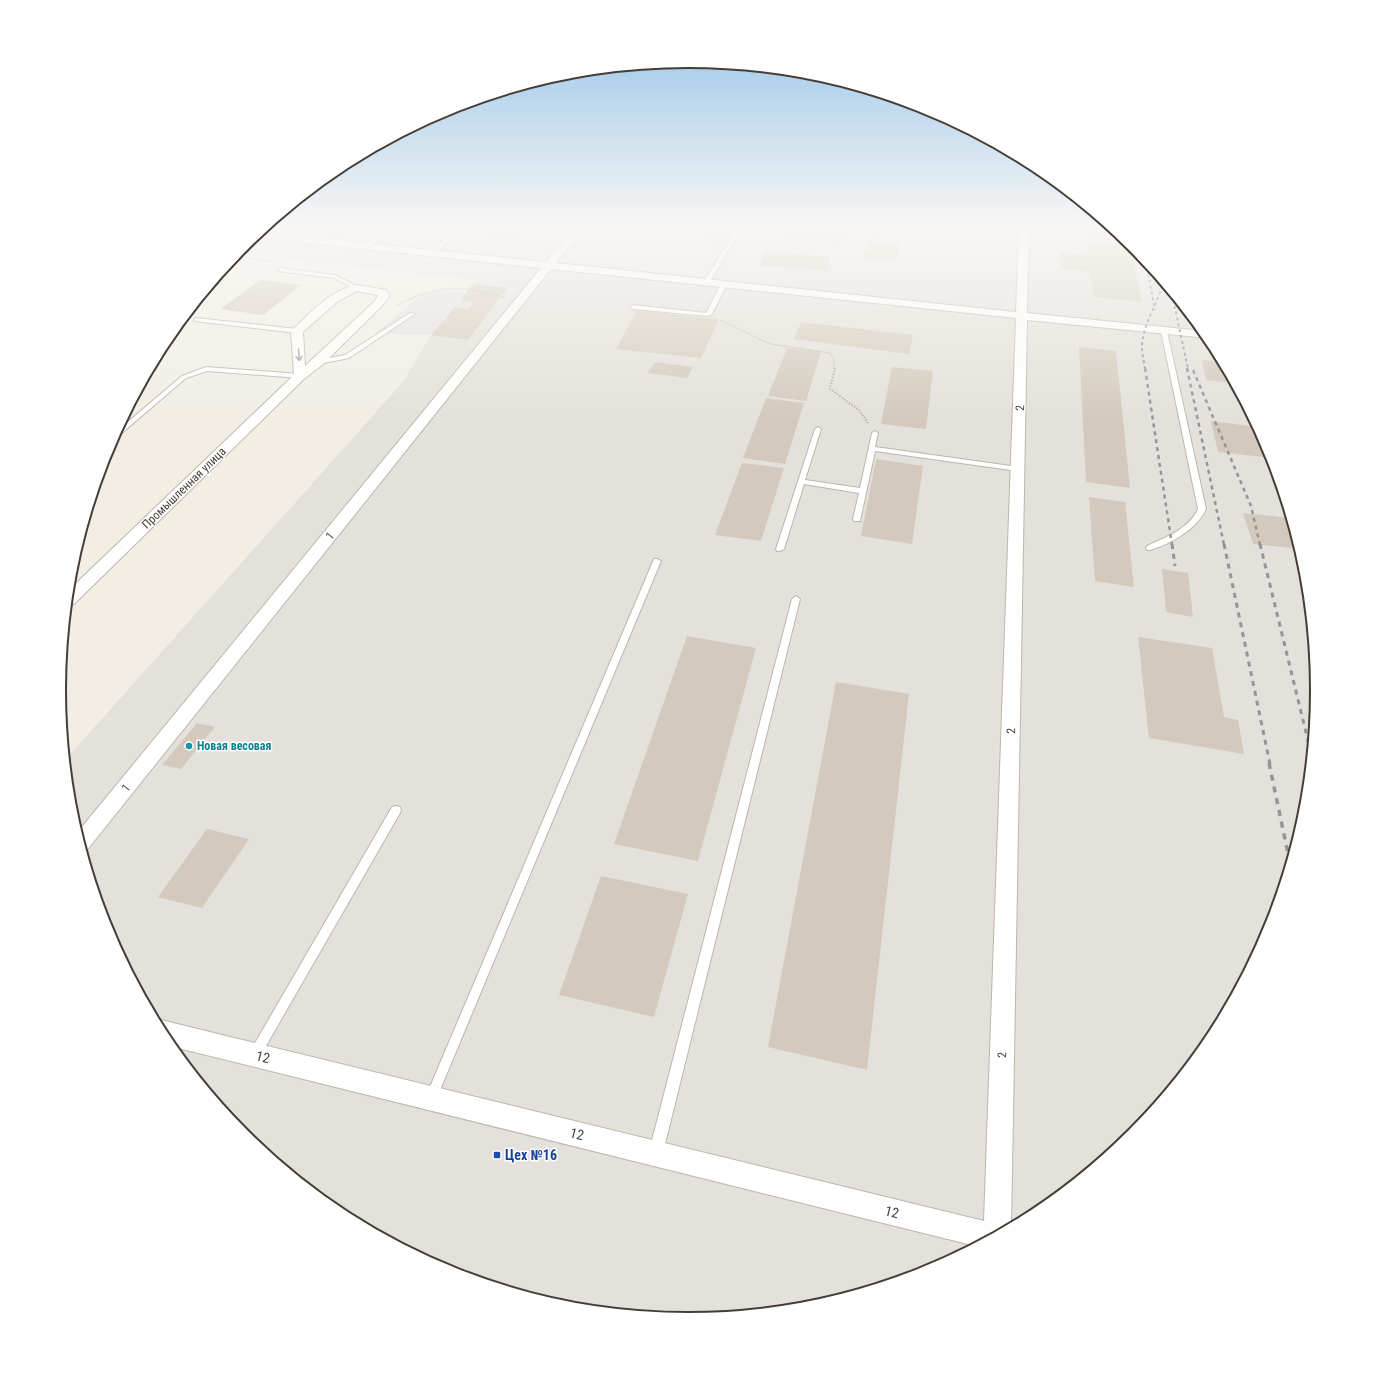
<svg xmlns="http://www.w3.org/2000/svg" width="1376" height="1381" font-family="'Roboto Condensed',sans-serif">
	<rect width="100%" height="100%" fill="#f2eee6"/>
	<path fill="#e4e0db" d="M265,228H1111L1133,246L1211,341L1269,450L1305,568L1317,691L1305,813L1269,931L1211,1040L1133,1135L1037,1214L928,1272L810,1307L688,1319L565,1307L447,1272L338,1213L243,1135L165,1040L107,931L71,813L66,759L403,382L431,335L477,280L237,254L243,246Z"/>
	<path fill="#e3e1de" d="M443,291L465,293L431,335L374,334L417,299L429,293Z"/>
	<path fill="#d3cabd" d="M496,228H528L519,238L489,235Z
		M708,228H740L730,247L699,243Z
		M792,228H849L844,246L788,241Z
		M871,228H903L902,233L871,230Z
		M1086,228H1111L1130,244L1142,302L1094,297L1089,271L1061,269L1060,252L1089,255Z
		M869,238L901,241L896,261L863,258Z
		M765,251L830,257L827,271L760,265Z
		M260,280L301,285L263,315L220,309Z
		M473,284L507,288L468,340L431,335L455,307L469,309L474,302L460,300Z
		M637,310L687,316L719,319L701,358L616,349Z
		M801,322L913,335L909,354L794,339Z
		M1079,347L1116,351L1130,488L1086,482Z
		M787,348L821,352L806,401L768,396Z
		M1202,360L1222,362L1233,383L1206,380Z
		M655,362L693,367L687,378L648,373Z
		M892,367L933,371L926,429L881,424Z
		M766,398L804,403L785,464L743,458Z
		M1211,421L1257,427L1269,450L1272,458L1218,452Z
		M876,459L923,466L912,544L861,536Z
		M742,463L784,468L761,541L715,535Z
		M1089,497L1125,502L1134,587L1095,581Z
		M1243,513L1290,518L1299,549L1253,544Z
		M1162,569L1188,573L1193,617L1166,612Z
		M687,636L756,648L698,861L614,844Z
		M1138,637L1212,648L1224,717L1238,720L1244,754L1149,738Z
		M836,682L909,694L867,1070L768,1047Z
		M1310,682L1316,683V704Z
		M197,723L215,727L181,769L162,765Z
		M207,829L249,839L202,908L158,897Z
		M601,876L688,894L654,1017L559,995Z"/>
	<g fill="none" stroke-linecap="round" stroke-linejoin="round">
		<g stroke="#bdb6aa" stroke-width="2">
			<path id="service" d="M385,228H390L368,248H364V246Z
				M455,228H460L435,255H431V253Z
				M737,228H741L709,283L704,284L703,283Z
				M280,268L335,275L360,288L355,289L334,278L278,271L277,270Z
				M724,282L727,284L712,314L708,316L633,309L630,307L633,305L706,313L721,284Z
				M410,313L415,314L349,358L318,364L315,362L318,360L345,355Z
				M196,318L297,329L300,331L297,333L194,321V319Z
				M1164,329L1167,331L1206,509C1197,529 1171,544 1150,550H1147L1146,548L1147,546C1166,537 1189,529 1198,509L1161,331Z
				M206,367L300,374L303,376L300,378L207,371L186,378L116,438L113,439L117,431L182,376Z
				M818,427L821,429L805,480L860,488L872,433L875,431L878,433L875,447L1018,467L1022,469L1018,471L875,451L860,521H854L853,519L859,493L804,484L784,549L780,551H777L776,549L815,429Z
				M654,559H657L661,561L435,1102L431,1104L427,1102L425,1098L427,1094Z
				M796,596L800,599L663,1152L661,1157L656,1159L651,1157L649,1152L792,599Z
				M396,806L400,807L401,810L400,813L259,1058L255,1060L251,1058L249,1054L251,1050L392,807Z"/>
		</g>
		<g stroke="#bdb6aa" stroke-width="2">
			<path id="minor" d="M574,228H584L556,263L1016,312L1019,228H1029L1027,313L1203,331L1208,338L1027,320L1011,1228L976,1246L170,1046L156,1023L161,1020L984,1221L1016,318L551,269L87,850L83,852L77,833L541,268L253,237L259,232L546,262Z
				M357,285L386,290L390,295L383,305L322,365L304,379L74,604L67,605L69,590L294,375L291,331L293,329C313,311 330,290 357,285ZM357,291L378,295L375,301L305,366L303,332L338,301Z"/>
		</g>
		<path stroke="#bdb19c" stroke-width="1.5" stroke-dasharray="1 1" stroke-linecap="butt" d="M234,256L272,261
			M397,305C420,294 441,286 467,289C479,290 492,295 504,297
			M720,320L770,344L830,353L834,360V369"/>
		<path stroke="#bdb19c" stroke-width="2" stroke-dasharray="1.5 1.5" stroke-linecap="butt" d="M835,368L830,389L859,410L868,423"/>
		<use href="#service" fill="#fff" fill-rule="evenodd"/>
		<use href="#minor" fill="#fff" fill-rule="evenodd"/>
		<path stroke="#959595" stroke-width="2" stroke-dasharray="3 3" stroke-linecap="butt" d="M1146,262L1155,310
			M1172,294L1188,369
			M1145,369C1144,362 1142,354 1142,347C1142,325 1158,304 1163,282"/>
		<path stroke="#959595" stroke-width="2.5" stroke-dasharray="4 4" stroke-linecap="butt" d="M1145,368L1172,545
			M1187,368L1224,545
			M1193,370L1251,506L1260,545"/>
		<path stroke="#959595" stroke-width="3" stroke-dasharray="5 5" stroke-linecap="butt" d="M1172,544L1175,566
			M1224,544L1270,764
			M1260,544L1311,753"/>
		<path stroke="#959595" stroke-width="3.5" stroke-dasharray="6 6" stroke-linecap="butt" d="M1269,763L1290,863"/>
	</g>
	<defs><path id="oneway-shaft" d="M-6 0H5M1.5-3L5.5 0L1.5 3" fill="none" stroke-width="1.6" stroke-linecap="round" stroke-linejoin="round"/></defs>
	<use stroke="#a29e9a" href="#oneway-shaft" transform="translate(299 355) rotate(86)"/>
	<linearGradient id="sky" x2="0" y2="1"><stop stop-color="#8ebfe9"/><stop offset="0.54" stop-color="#f9f7f4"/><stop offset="1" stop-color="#f9f7f4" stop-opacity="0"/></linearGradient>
	<rect width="1376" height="421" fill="url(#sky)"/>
	<circle fill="#0f9aa8" stroke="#fff" stroke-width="1.5" cx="189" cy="746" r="4"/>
	<rect fill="#1a4fb4" stroke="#fff" stroke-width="1.5" x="493" y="1151" width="8" height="8" rx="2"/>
	<g text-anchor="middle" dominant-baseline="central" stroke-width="3" stroke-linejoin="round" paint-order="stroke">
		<g font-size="12" fill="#443e36" stroke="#fff">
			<text transform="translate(1020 408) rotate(-88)">2</text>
			<text transform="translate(184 488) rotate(-44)">Промышленная улица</text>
			<text transform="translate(330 536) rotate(-51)">1</text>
			<text transform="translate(1011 731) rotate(-88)">2</text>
			<text transform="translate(126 788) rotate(-51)">1</text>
			<text transform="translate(1002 1055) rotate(-88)">2</text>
		</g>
		<g font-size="12" font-weight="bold" fill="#0d838f" stroke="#fff" text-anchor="start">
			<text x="197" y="746">Новая весовая</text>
		</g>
		<g font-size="14" fill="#443e36" stroke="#fff">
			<text transform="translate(263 1057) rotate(14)">12</text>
			<text transform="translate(577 1134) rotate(14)">12</text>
			<text transform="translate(892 1212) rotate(14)">12</text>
		</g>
		<g font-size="14" font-weight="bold" fill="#164399" stroke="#fff" text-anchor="start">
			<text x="505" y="1155">Цех №16</text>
		</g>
	</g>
	<path d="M0 0H1376V1381H0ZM66 690a622 622 0 1 1 1244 0a622 622 0 1 1-1244 0Z" fill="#fff" fill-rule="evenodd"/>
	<path fill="none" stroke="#443e36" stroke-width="2" d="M66 690a622 622 0 1 1 1244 0a622 622 0 1 1-1244 0Z"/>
</svg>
